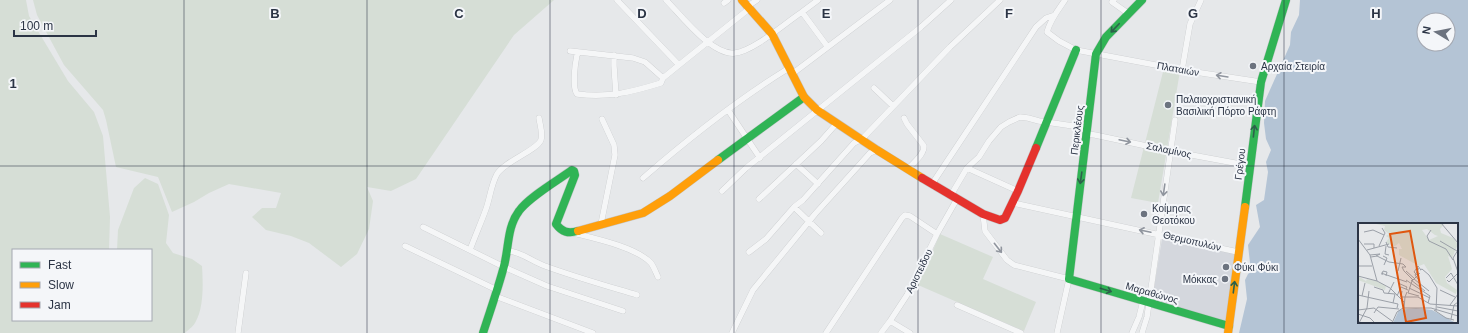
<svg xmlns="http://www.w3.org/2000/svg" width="1468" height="333" font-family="Arial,sans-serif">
	<rect width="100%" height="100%" fill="#e6e8ea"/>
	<path fill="#d4d7dd" d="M1162,239L1235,254L1226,323L1152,300Z"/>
	<path fill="#d6ded6" d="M0,0H26L29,16L68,81L94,112L103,136L110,217L109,250H13V320H151V250H117L118,230L134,188L145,178L158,184L169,215L166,243L173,253L192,259L202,266C203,282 204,307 196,321C194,326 189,329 185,333H0Z
		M33,0H554L514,35L416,179L391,191L367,187L373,201L369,229L357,254L341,267L309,243L291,236L266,230L252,217L262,208H276L281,193L229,184L209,193L194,202L172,212L158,177L116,167L106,120L103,110L64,65L37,15Z
		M1164,68L1180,71L1158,203L1131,198Z
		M940,234L993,257L983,279L1036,302L1024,331L918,285Z"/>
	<path fill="#b4c4d5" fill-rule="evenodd" d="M1300,0H1468V333H1239L1247,299L1245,280L1248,274L1251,272L1248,245L1260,227L1256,205L1264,200L1268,172L1266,162L1271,150L1266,139L1264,123L1265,101L1290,45L1291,32L1299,15ZM1424,20H1448V44H1424ZM1359,224H1457V322H1359Z"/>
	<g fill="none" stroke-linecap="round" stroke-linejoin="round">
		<g stroke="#c4c6c8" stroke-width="6">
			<path id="street" d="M617,0L679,65L750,8
				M666,0C681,15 712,56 735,53C754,51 785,23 802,12
				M818,0L802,12L827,46
				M1065,0C1058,10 1050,20 1047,32L1059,41L1076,50L1182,70L1261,82
				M1114,0L1112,2L1129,14
				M724,3L728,0
				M748,6L757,0
				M570,51L579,52
				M614,55V66L616,95
				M1182,70L1190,24L1201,0
				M792,74L890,0
				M663,78L661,83C632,92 608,98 577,94C572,87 575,64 577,55L579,52L633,58L645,62L663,78L679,65
				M874,88L893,106
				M728,110L760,158
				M904,118L907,124L924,146C924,155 914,162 908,169
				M1087,134L1095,135L1170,151L1251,166
				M796,164L818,184
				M967,168L1018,191
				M643,178C689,138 737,100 789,68
				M932,184L1036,27L1046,18L1055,15
				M722,191L746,168L921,27L951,0
				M951,195L967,168L979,157L989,141L1001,127L1009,122L1020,117L1028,118L1039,121L1087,128
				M759,199L821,141L837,123
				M1013,203L1238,252
				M794,207L803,200L854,143L862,139L950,47L1000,0
				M983,214L985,231L1007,260L1014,265L1069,279L1057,333
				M601,224L615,155L614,145L602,119
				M423,227L504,267L547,286L623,311
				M573,233C593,238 636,247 651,263C654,267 656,273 658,277
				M405,246L497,290
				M470,250C475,236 481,223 486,209C490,198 491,185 497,174C505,161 536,151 541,140C543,133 540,125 539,118
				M508,251C520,251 533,262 545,266C575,277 607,286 637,295
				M749,252L766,239L794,207L821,233
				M495,296L593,333
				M957,305L1021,333
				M238,333L246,273
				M732,333L753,290L815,214L870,153L877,150
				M826,333L902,218L905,215L910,216L937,234
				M881,333L890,321
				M910,333L890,321L907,295L937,234L957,199
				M1132,333L1139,317L1143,301
				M1142,333L1147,317L1175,120"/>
		</g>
		<g stroke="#c4c6c8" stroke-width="9">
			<path id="fast" d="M1142,0L1106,37L1096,54L1069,279L1229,326
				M1036,148L1076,50
				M718,160L804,97
				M1245,207L1261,82L1286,0
				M483,333C490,311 498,289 504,266C509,247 507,227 519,211C529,197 557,181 572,170L574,171L575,175L556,224C562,232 568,234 578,231"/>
		</g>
		<g stroke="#c4c6c8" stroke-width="9">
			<path id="slow" d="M742,0L772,34L804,97L817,110L877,150L922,178
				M578,231L643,213L670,196L718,160
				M1228,333L1245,207"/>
		</g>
		<g stroke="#c4c6c8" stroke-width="9">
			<path id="jam" d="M922,178L983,214L1000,220L1005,218L1018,191L1036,148"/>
		</g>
		<use href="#street" stroke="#f5f6f7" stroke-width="5.5"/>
		<use href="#fast" stroke="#30b455" stroke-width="8"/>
		<use href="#slow" stroke="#ff9f0a" stroke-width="8"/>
		<use href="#jam" stroke="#e5322d" stroke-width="8"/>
	</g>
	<defs><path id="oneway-shaft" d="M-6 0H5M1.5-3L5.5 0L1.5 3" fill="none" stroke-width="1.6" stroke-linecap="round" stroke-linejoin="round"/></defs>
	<g stroke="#2d614b">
		<use href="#oneway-shaft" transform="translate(1115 28) rotate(134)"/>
		<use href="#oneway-shaft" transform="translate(1254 131) rotate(-84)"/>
		<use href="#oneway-shaft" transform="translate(1081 178) rotate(98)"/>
		<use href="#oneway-shaft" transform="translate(1234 287) rotate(-83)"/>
		<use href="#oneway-shaft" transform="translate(1106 290) rotate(17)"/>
	</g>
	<g stroke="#90959e">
		<use href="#oneway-shaft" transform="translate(1222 76) rotate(-171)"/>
		<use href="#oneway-shaft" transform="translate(1125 141) rotate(12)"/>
		<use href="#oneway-shaft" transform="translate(1164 190) rotate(98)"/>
		<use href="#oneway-shaft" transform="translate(1145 231) rotate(-168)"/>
		<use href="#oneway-shaft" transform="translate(998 248) rotate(52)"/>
	</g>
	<path fill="none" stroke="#2b3445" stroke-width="1" stroke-opacity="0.55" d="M184,0V333M367,0V333M550,0V333M734,0V333M918,0V333M1101,0V333M1284,0V333M0,166H1468"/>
	<g fill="#6c737f" stroke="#f4f6f9" stroke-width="1.5">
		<circle cx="1253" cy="66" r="4"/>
		<circle cx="1168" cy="105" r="4"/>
		<circle cx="1144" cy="214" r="4"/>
		<circle cx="1226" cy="267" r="4"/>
		<circle cx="1225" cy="279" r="4"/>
	</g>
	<g text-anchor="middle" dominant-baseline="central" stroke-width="4" stroke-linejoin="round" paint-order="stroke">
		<g font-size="10" fill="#2b3445" stroke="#f4f6f9" text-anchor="start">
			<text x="1261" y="66">Αρχαία Στειρία</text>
			<text x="1176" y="99">Παλαιοχριστιανική<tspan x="1176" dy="12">Βασιλική Πόρτο Ράφτη</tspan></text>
			<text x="1152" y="208">Κοίμησις<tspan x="1152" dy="12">Θεοτόκου</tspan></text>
			<text x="1234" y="267">Φύκι Φύκι</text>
			<text x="1217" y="279" text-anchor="end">Μόκκας</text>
		</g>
		<g font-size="10" fill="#2b3445" stroke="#f4f6f9">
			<text transform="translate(1178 69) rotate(10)">Πλαταιών</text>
			<text transform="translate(1077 130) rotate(-83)">Περικλέους</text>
			<text transform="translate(1169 150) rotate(12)">Σαλαμίνος</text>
			<text transform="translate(1240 164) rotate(-83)">Γρέγου</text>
			<text transform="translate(1192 241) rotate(13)">Θερμοπυλών</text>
			<text transform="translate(919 271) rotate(-64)">Αριστείδου</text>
			<text transform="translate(1152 293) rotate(16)">Μαραθώνος</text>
		</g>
	</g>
	<g transform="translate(1358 223)">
		<rect width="100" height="100" fill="#e6e8ea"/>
		<path d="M14,0H87L82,6L83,10L95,15L100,21L94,35L90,33L94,46L87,54L89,60L99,67L98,71L78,60L66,41L61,43L41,32V26H44L41,20L37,23L30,21L28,19L31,15L28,13L31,11L26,7L27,3ZM69,6L77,12L80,13L71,17L64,7ZM0,53L8,58L9,56L18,58L28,63L27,67L0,57Z" fill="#d6ded6" fill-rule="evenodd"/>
		<path d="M58,85L74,87L98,100H35L41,87Z" fill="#b4c4d5"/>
		<path fill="none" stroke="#9ba0a8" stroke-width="1" d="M83,0L100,20M73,7L69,13L71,18L88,26L95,37M6,9L15,7L26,12M0,16L12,32L19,58L32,65L46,79M82,18L99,28M28,19L30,24L39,25M6,21H16V25M21,23L27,10L24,5M28,23L27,31L31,32M9,27L31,21M100,27L95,35L100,49M12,32L22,31L18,33M25,33L29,35L26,42M13,34L19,33L31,39L45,41L48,44H44L46,48L55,57M1,43H14M62,47L64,46L71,52L79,65L78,88M40,48L43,35M48,48L57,56M23,50L49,59M24,52L25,48L29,49L28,53M0,53L19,58M60,53L56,49L60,43L63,47M88,55L93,50L100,62M56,56L71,68M60,56L57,52L61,45M48,57L72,73L70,80M53,57L67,68M89,57L91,59L99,51M40,60L49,64L48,66M16,64L25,67L26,70M51,65L72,75M82,67L97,74M44,68L43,74H47L49,69M26,70L37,71L35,80M30,71L36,59M0,72L40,81L39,85M4,73L7,60M39,73L43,64L50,67M61,73L50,70L54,58L62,50M92,82L100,71M79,84L100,88M46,85L47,74H60L72,81L100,83M0,87L16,85L34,98M76,87L88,95L96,97M16,90L20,84L41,86M0,91L12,95L16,99M93,96L96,82L100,79M1,100L9,85L11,68M34,100L39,89L45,85H73L100,93"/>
		<path fill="#df570f" fill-opacity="0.15" stroke="#df570f" stroke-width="2" d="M52,8L68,95L48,99L32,11Z"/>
		<rect width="100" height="100" fill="none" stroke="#2b3445" stroke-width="2"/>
	</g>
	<g font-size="13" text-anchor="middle" font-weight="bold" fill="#2b3445" stroke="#f4f6f9" stroke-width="4" stroke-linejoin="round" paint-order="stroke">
		<text x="275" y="18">B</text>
		<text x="459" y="18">C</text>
		<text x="642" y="18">D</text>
		<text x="826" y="18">E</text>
		<text x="1009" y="18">F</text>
		<text x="1193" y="18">G</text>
		<text x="1376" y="18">H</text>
		<text x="13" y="88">1</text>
	</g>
	<rect x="12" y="249" width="140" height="72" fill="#f4f6f9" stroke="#a4a8b1"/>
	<rect x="20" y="262" width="20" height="6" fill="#30b455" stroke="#a4a8b1"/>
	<text x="48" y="269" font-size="12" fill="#2b3445">Fast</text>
	<rect x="20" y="282" width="20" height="6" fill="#ff9f0a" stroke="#a4a8b1"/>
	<text x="48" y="289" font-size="12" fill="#2b3445">Slow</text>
	<rect x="20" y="302" width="20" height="6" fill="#e5322d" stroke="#a4a8b1"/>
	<text x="48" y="309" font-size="12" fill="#2b3445">Jam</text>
	<g transform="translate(1436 32) rotate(280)"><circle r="19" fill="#f4f6f9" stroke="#a4a8b1"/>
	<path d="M0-3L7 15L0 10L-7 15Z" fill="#6c737f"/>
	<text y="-6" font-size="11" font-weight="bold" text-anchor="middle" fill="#2b3445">N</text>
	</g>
	<path d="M14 30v6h82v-6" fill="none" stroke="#2b3445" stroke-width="2"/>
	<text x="20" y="30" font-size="12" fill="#2b3445" stroke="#f4f6f9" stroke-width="3" paint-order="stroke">100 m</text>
</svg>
